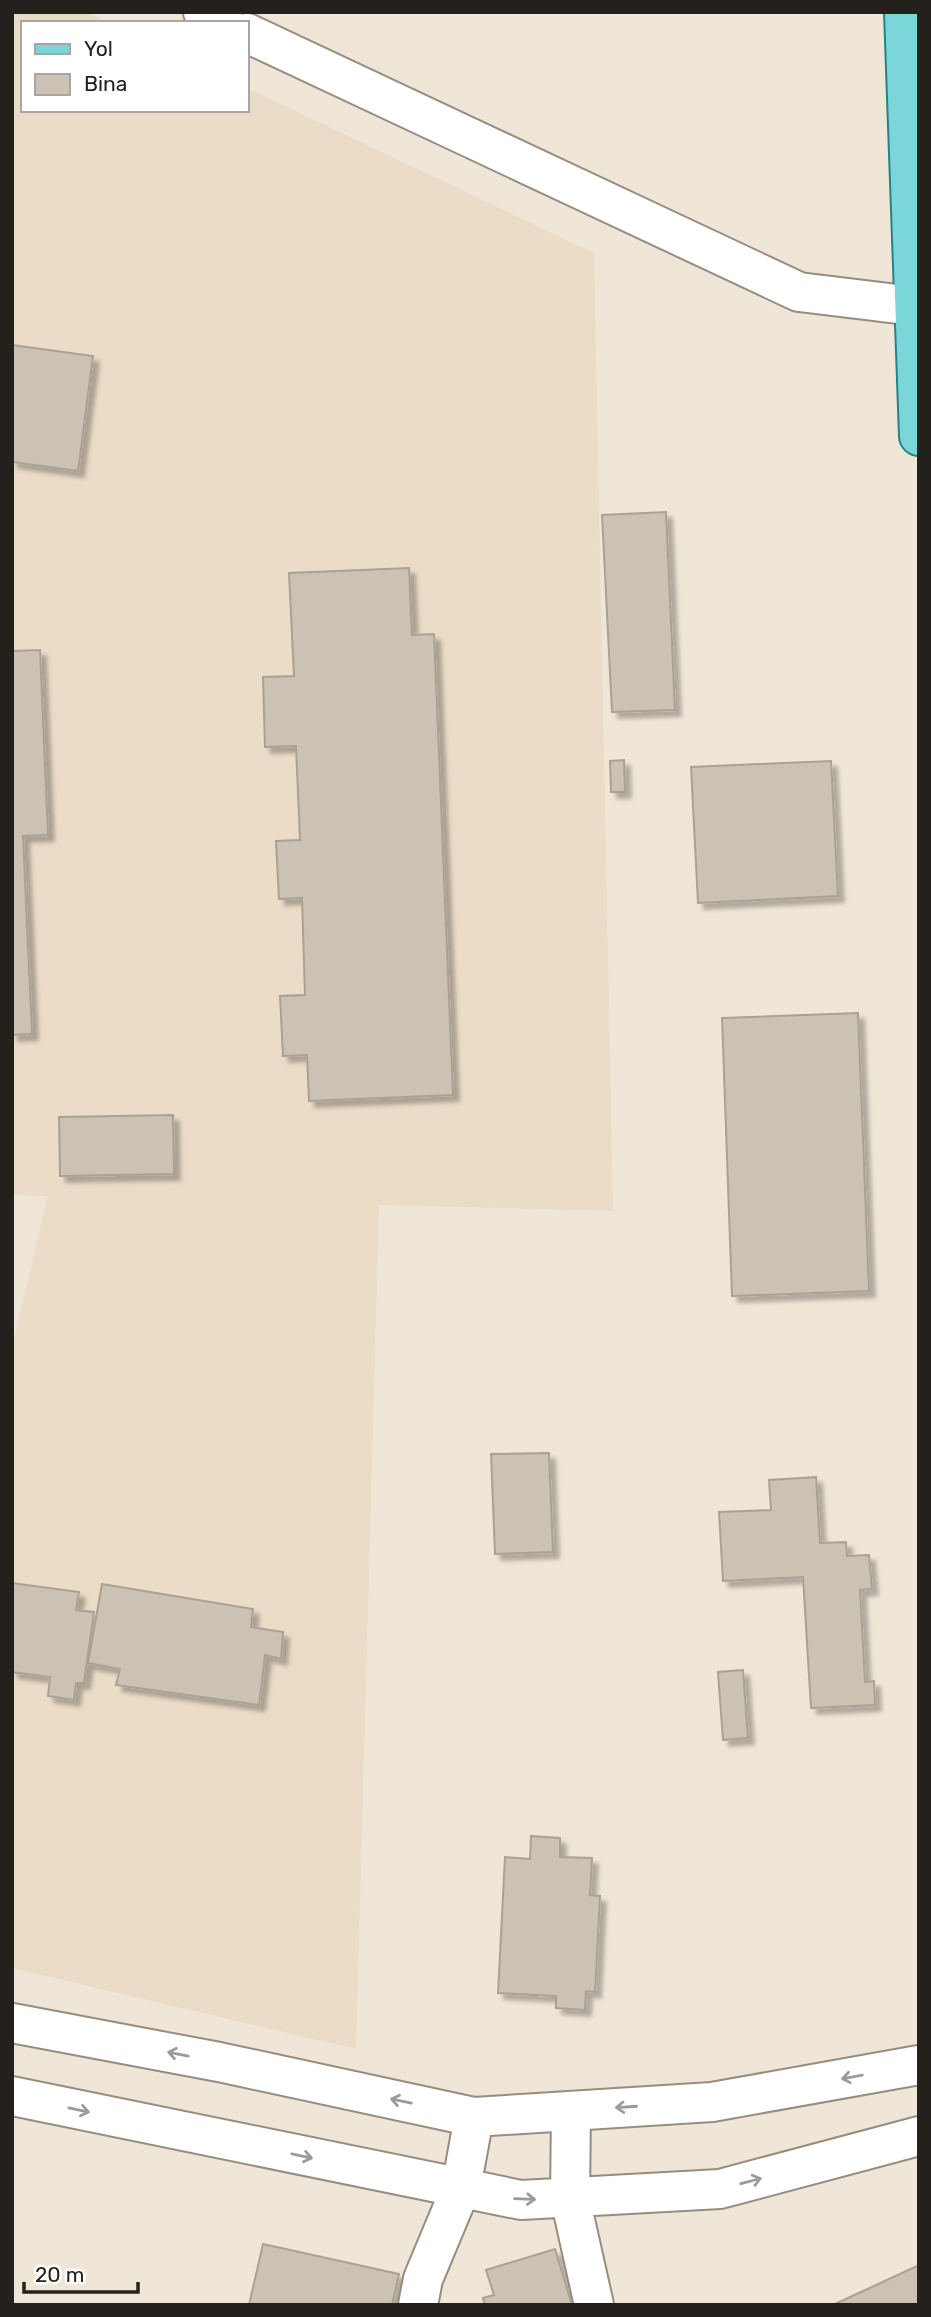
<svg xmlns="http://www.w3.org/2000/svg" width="931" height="2317" font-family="Rubik,sans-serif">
	<defs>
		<filter id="shadow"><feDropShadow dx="6" dy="6" stdDeviation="2" flood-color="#0004"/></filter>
	</defs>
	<rect width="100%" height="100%" fill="#f0e6d8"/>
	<path fill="#eadcc7" d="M12,12H87L109,23H23V110H247V88L594,253L613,1211L379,1205L356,2049L12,1968V1346L48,1196L12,1195Z"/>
	<path fill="#cbc2b4" stroke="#aaa194" stroke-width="2" filter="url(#shadow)" d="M12,345L93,356L78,471L12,462Z
		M666,512L675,710L612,712L602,515Z
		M409,568L412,635L434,634L453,1095L309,1101L307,1055L283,1056L280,996L305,995L302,898L279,899L276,841L300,840L296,746L265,747L263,677L294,676L289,573Z
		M40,650L48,835L23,836L32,1034L12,1035V651Z
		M624,760L625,792H611L610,761Z
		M831,761L838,896L698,903L691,767Z
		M858,1013L869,1291L732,1296L722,1018Z
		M173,1115L174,1174L60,1176L59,1117Z
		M549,1453L553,1552L495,1554L491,1454Z
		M816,1477L820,1543L846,1542L847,1556L869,1555L872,1589L860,1590L865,1682L874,1681L875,1705L811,1708L803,1577L723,1581L719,1512L771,1510L769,1480Z
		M12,1583L79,1592L76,1610L94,1612L84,1683H76L74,1700L48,1696L50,1677L12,1672Z
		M102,1584L253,1609L251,1627L283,1632L281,1659L265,1655L259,1705L116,1685L120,1669L88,1663Z
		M743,1670L748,1738L723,1740L718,1672Z
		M531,1836L560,1838V1857L592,1858L590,1895L600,1896L595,1992L586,1991L585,2010L556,2008V1996L498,1993L505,1857L530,1859Z
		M263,2244L399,2274L392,2305H249Z
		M555,2249L572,2305H485L483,2298L494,2295L486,2270Z
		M919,2265V2305H833Z"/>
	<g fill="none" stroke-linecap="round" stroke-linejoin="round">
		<g stroke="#968d80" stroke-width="42">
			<path id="minor" d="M203,12L225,23
				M247,33L799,292L914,306
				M12,2023L219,2062L474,2117L712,2102L919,2065
				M12,2096L521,2200L720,2189L919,2136
				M571,2111L570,2198L594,2305
				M418,2305L423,2279L461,2188L474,2117"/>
		</g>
		<g stroke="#238487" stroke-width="42">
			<path id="major" d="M904,12L919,436"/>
		</g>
		<use href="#minor" stroke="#fff" stroke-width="38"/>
		<use href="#major" stroke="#7bd6d9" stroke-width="38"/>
	</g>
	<defs><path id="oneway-shaft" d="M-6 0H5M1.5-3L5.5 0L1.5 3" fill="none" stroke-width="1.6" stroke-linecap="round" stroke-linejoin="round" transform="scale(1.75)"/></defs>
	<g stroke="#9c9b99">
		<use href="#oneway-shaft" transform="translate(178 2054) rotate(-169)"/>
		<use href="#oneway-shaft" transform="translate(852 2077) rotate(170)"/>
		<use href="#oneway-shaft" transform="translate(401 2101) rotate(-168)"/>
		<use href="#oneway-shaft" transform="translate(626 2107) rotate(176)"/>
		<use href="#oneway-shaft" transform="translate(79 2110) rotate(12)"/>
		<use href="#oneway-shaft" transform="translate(302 2156) rotate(12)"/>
		<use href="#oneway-shaft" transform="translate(751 2181) rotate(-15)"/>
		<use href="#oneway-shaft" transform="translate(525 2199) rotate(2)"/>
	</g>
	<rect width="931" height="2317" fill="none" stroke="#24211c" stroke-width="28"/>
	<rect x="21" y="21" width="228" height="91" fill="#ffffff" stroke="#a7a6a4" stroke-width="2"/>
	<rect x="35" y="44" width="35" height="10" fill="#7bd6d9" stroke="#a7a6a4" stroke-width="2"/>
	<text x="84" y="56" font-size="21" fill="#24211c">Yol</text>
	<rect x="35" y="74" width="35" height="21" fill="#cbc2b4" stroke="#a7a6a4" stroke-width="2"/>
	<text x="84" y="91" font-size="21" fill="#24211c">Bina</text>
	<path d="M24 2282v10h114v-10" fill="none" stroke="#24211c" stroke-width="3.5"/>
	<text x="35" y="2282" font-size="21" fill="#24211c" stroke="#ffffff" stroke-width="5" paint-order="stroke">20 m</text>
</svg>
